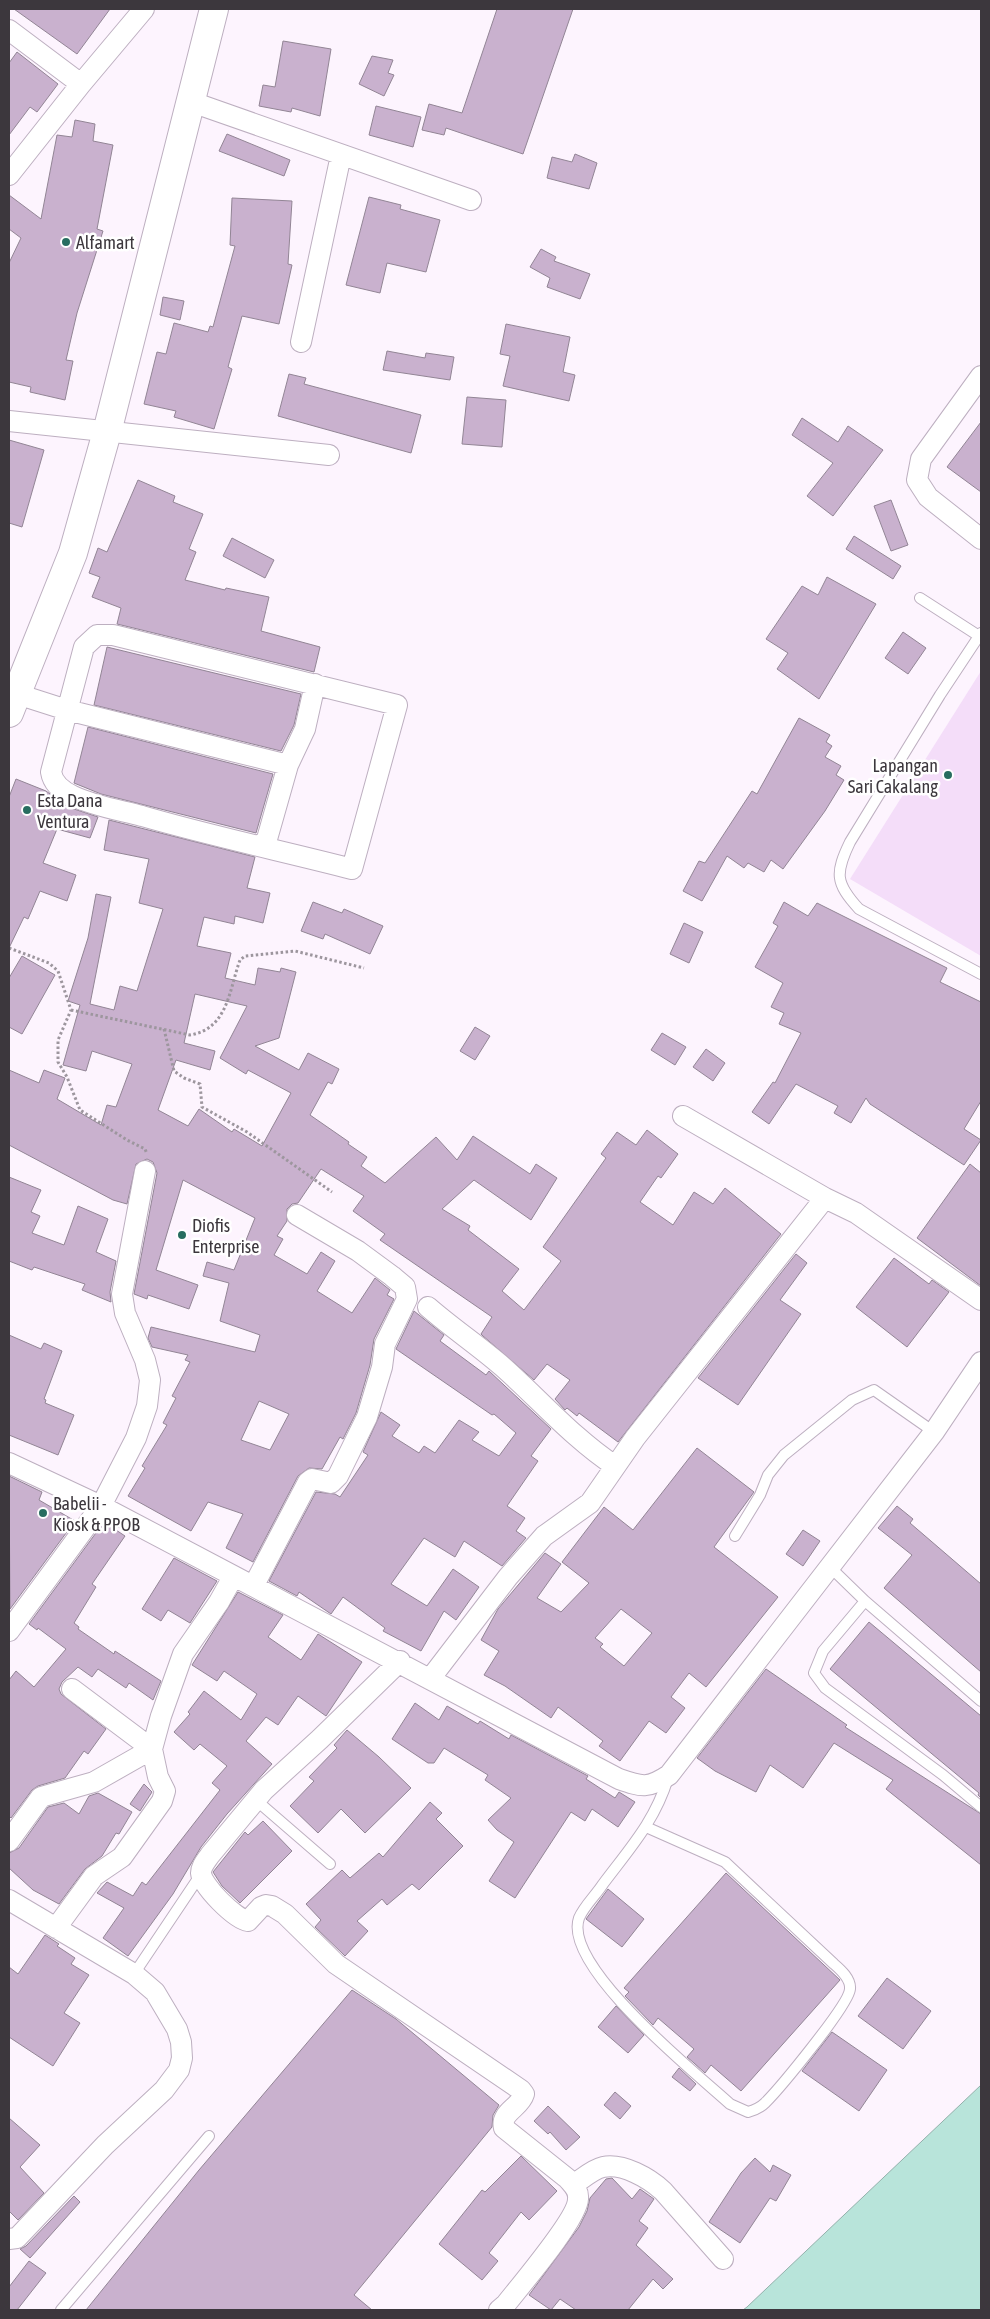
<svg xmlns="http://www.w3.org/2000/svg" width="990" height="2319" font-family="'Asap Condensed',sans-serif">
	<rect width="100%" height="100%" fill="#fdf4fe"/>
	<path fill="#f4ddf9" d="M981,671V956L850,879Z"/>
	<path fill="#b8e4da" stroke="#93b0ab" d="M981,2085V2310H743L747,2307Z"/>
	<path fill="#c9b1ce" stroke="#928595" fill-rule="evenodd" d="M14,9H110L77,54Z
		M497,9H573L523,154L446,128L444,135L422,130L429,104L462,113Z
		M283,41L331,49L320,116L292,108L291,112L259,106L263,85L275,87Z
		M17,52L58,84L37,112L30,107L9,135V63Z
		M372,56L393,60L388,73L394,75L384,96L359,84Z
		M376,106L421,117L413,147L369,135Z
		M75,120L95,124L93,141L113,145L97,229L103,231L77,313L66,360L73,361L65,400L30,392L31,387L9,382V263L21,238L9,229V195L41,219L57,135L72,137Z
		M227,134L290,160L284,176L219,151Z
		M575,154L597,163L589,189L547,178L552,157L572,162Z
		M369,197L401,205L400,209L440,220L426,272L387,263L380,293L346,285Z
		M232,198L292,201L288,264L292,265L279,324L242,316L228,367L232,369L214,429L174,417L176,411L144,404L157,352L166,354L174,323L208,332L210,326L213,327L235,246L230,245Z
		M541,249L556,257L554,261L590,274L580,299L547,287L550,278L530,267Z
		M163,297L184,301L180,320L160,315Z
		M506,324L570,337L563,372L575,375L569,401L503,386L510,356L500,354Z
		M387,351L425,358L426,353L454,357L450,380L383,370Z
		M289,374L306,378L304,384L421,415L411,453L278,416Z
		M467,397L506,400L502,447L462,444Z
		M802,418L838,442L848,426L883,450L833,516L807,496L833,463L792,435Z
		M981,422V492L947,467Z
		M9,440L44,450L22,527L9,523Z
		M138,480L175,496L173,502L203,514L189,549L196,552L185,580L225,590L226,588L269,597L261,631L320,647L314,672L117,624L121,608L92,597L100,577L89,573L98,548L107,552Z
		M891,500L908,545L891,551L874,506Z
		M854,536L901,566L893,579L846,549Z
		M232,538L274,560L265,578L223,556Z
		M827,577L876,604L819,699L777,669L788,653L766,639L802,586L818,595Z
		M903,632L926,648L908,674L885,658Z
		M107,647L301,694L294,725L281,751L94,705Z
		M799,718L830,735L826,742L832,746L825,757L841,766L836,775L844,780L825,811L783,869L771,860L764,872L748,863L744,868L727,856L702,901L683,891L699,861L705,863L752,791L757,794Z
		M88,727L273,774L256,833L101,794L74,783Z
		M16,779L46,791L68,807L98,817L90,838L57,829L43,863L76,875L67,901L40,891L28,919L24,917L9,948V797Z
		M109,820L255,857L247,888L270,893L263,923L235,916L234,924L204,917L197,946L231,953L225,978L255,985L258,968L280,972L281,968L296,972L279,1038L255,1046L299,1070L308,1053L339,1069L332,1084L328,1082L310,1115L349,1142L348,1144L367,1157L361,1166L385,1183L436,1137L457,1160L473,1136L530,1174L536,1164L557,1178L531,1220L474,1180L442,1209L470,1226L468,1230L519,1269L502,1291L524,1310L561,1261L543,1247L606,1158L601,1154L617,1132L636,1145L647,1130L678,1154L661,1178L658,1176L640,1202L673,1225L694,1192L713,1204L725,1188L781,1234L618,1442L579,1413L577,1416L567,1408L565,1410L555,1399L570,1380L547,1364L534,1380L483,1336L481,1334L492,1317L380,1240L385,1234L353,1211L364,1196L321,1169L298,1203L292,1204L287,1209V1221L277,1236L283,1239L274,1255L307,1274L321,1252L335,1261L317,1291L352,1313L375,1278L390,1290L387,1295L394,1299L374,1339L370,1365L356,1413L343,1439L340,1437L322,1469L309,1468L298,1476L253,1562L226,1548L243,1514L208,1502L191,1531L128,1496L145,1468L142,1466L167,1425L163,1423L176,1398L172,1396L190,1362L185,1360L188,1355L152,1347L148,1338L151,1327L255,1352L260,1335L220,1321L229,1283L203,1276L207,1262L234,1270L255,1218L183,1180L156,1270L198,1285L189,1309L148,1295L147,1299L134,1294L157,1173L153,1162L147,1159L136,1164L127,1204L113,1200L9,1145V1070L39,1083L44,1070L65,1078L57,1099L101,1125L107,1105L116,1107L132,1064L92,1051L86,1071L63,1065L80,1005L68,1001L88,938L96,894L111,897L90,1004L114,1010L120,986L137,991L163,909L139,903L149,859L104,850ZM195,994L247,1006L220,1058L246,1074L248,1070L291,1093L262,1146L234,1129L232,1132L199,1109L188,1126L158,1110L176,1060L210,1070L215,1051L184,1043ZM259,1401L289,1414L270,1450L241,1440Z
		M313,902L342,913L344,909L383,926L370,954L325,934L323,939L301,931Z
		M784,902L808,916L817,903L947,968L940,982L981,1002V1101L964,1129L981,1140L964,1165L870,1104L866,1098L851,1123L834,1113L838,1106L796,1084L769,1124L752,1112L773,1082L775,1083L801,1033L779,1024L784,1013L771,1007L783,983L755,967L778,926L773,923Z
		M684,923L703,932L689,963L670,954Z
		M22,956L55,975L22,1034L9,1027V978Z
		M475,1027L490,1036L475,1060L460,1051Z
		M662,1033L686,1047L675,1065L651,1050Z
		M706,1049L725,1063L713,1081L693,1067Z
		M970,1164L981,1173V1286L917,1238Z
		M9,1177L41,1190L31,1212L40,1216L32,1233L64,1245L78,1206L108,1219L96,1252L116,1261L110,1292L111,1302L82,1290L85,1284L34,1267L32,1270L9,1261Z
		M796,1254L807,1263L780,1300L801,1314L738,1405L698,1378Z
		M894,1258L929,1284L932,1280L949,1292L907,1347L856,1307Z
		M414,1311L444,1335L440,1341L486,1375L489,1371L551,1429L531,1456L538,1461L507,1506L525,1518L516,1531L526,1538L502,1566L464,1541L455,1557L424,1538L391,1584L427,1606L453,1569L479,1587L456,1620L444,1611L421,1651L383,1631L385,1628L343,1597L331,1614L299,1592L297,1596L269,1581L316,1492L335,1494L340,1497L368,1455L363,1452L381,1412L400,1425L392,1436L419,1453L424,1446L435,1453L459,1420L479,1432L472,1440L499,1456L516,1433L494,1414L492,1415L396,1349Z
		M9,1335L41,1349L44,1343L62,1351L44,1399L46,1400L45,1403L74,1415L58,1455L9,1435Z
		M697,1448L754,1492L714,1547L778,1597L706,1687L689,1673L671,1697L685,1708L666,1733L649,1721L620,1761L599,1746L603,1741L558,1707L551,1718L505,1686L484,1675L499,1651L481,1640L498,1609L545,1553L561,1564L537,1598L561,1612L589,1583L562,1562L604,1507L633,1530ZM621,1609L652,1633L624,1666L600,1647L603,1644L595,1638Z
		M9,1476L42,1492L39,1500L75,1521L10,1609Z
		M897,1506L913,1519L910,1523L981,1584V1672L884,1588L912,1555L878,1528Z
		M104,1522L125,1536L92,1584L96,1587L74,1623L79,1627L78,1629L114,1654L115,1651L161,1681L153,1700L129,1683L126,1688L98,1669L92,1677L78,1667L62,1682L59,1689L61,1694L106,1729L88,1754L84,1751L65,1778L38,1786L32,1790L11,1818L9,1816V1680L16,1671L34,1687L66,1649L38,1628L37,1630L29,1624Z
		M803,1530L820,1541L803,1566L786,1554Z
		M174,1558L217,1581L190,1623L168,1610L161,1621L142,1609Z
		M238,1592L283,1615L268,1637L301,1660L318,1634L362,1662L326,1716L298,1696L278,1725L266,1717L246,1741L272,1764L227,1814L201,1847L173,1894L128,1956L103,1938L124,1908L97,1893L107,1882L133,1896L142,1882L146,1885L220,1790L212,1783L227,1766L200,1744L194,1750L174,1732L190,1714L188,1712L204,1691L241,1720L257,1694L224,1671L217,1681L192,1665Z
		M869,1622L981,1716V1798L978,1795L979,1793L830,1669Z
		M766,1669L847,1725L845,1727L981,1814V1865L886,1789L893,1780L834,1743L803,1788L770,1765L756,1792L715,1771L697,1758Z
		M415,1703L439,1720L447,1706L478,1724L480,1721L509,1739L511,1735L588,1776L586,1779L615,1798L619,1792L635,1802L618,1827L592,1809L585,1821L571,1812L515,1898L489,1881L514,1842L497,1830L488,1820L511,1798L485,1780L488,1775L444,1748L434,1763H428L392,1739Z
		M347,1730L379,1757L411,1788L365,1833L341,1809L318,1833L290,1806L314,1781L309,1777L337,1748L334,1745Z
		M144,1784L152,1792L140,1811L130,1804Z
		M98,1793L132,1812L119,1834L116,1833L102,1856L85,1869L59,1904L33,1890L9,1868V1853L19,1848L48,1807L64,1803L79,1814L89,1796Z
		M430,1802L442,1813L436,1819L463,1846L419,1890L412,1884L387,1905L382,1899L357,1921L368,1931L345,1956L315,1927L321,1920L306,1904L342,1870L350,1878L379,1853L383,1857Z
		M263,1821L292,1851L240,1903L222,1886L213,1872L245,1832L248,1835Z
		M726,1873L840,1980L741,2091L711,2065L705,2073L694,2063L687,2057L694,2049L658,2018L653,2025L625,1996L629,1992L624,1988Z
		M608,1889L644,1919L622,1947L586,1919Z
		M45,1935L59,1944L57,1946L75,1958L71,1964L89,1975L64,2013L80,2023L53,2066L9,2037V1967L18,1974Z
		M887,1978L931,2011L903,2049L858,2016Z
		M352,1990L396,2019L499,2105L493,2115L492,2127L354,2295L372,2310H86L199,2170Z
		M616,2006L644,2035L628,2053L598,2027Z
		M832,2032L887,2070L859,2111L802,2071Z
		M679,2068L696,2084L690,2091L672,2077Z
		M615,2092L631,2106L620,2119L604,2105Z
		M548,2106L580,2137L566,2150L550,2132L548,2134L534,2121Z
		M9,2118L40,2145L20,2167L44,2193L18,2220L9,2211Z
		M521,2156L557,2191L529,2220L521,2212L489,2253L498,2261L482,2280L439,2244L482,2190L485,2192Z
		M755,2158L770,2172L773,2165L791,2175L776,2201L770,2198L740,2243L709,2222L741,2173Z
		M612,2178L632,2199L640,2189L654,2199L639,2221L648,2228L636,2245L673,2279L663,2289L653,2279L628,2310H576L560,2299L551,2310L529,2295L579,2227L587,2211L590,2198L606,2179Z
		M74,2196L80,2202L30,2258L20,2249L26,2246Z
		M29,2261L46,2273L17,2310H9V2287Z"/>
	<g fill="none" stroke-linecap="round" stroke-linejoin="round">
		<g stroke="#bdafc0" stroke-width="12">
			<path id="service" d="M920,598L979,636
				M981,633L940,695L850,842C835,873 835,883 859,909L981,974
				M735,1536L760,1495L768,1475L784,1455L852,1400L874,1390L934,1432
				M830,1567L865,1601L981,1701
				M865,1601L823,1651L814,1673L825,1688L943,1775L981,1807
				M256,1800L330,1864
				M646,1827L725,1862L834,1964C841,1970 851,1979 850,1989C849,2005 779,2089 765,2103C760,2108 755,2110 748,2112L730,2104C696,2073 562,1966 579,1918C584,1906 596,1895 603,1884C630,1848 655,1821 668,1778
				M134,1974L201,1874
				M61,2310L209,2136"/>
		</g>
		<g stroke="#bdafc0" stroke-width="22">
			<path id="minor" d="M9,30L81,84
				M189,101L471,200
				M9,175L81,84L144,9
				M301,342L341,155
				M981,376L921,459L917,480L928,497L981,539
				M9,421L329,455
				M97,635H113L397,705L352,869C282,851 211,836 142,816C119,810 94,806 73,796C62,791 53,784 51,772L84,647Z
				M17,694L67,710L288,765
				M261,846L267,839L288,765L305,729L315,684
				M683,1116L825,1198L856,1213L981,1300
				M428,1307C452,1328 479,1346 503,1367C540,1400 574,1439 615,1466
				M9,1463L101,1506L619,1779C642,1787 648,1789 669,1775L934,1432L981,1362
				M254,1585L308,1482L312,1479L331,1483L338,1476L367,1417L382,1367L385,1344L407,1299L405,1287L392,1276L358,1251L297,1215
				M9,1631L101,1506L136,1438L147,1406L150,1380L145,1360L125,1313L122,1294L145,1171
				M400,1661L320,1739L264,1790L210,1855C206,1861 201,1866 201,1873C202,1886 235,1919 248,1921L261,1907L266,1905L272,1906L285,1914L336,1964L521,2090L524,2094C520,2108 500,2112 504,2128L568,2179C573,2185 579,2190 578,2199C578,2218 521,2285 506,2304L499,2310
				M430,1679L508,1577L544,1536L590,1503L635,1438L825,1198
				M9,1841L41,1797L94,1782L152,1749L72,1689
				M9,1900L134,1974L155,1992L177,2029L181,2042L182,2058L179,2070L164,2090L105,2145L17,2238L9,2239
				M56,1928L94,1876L122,1857L162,1801L165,1791L158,1777L152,1749L161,1716L183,1654L219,1602L233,1577
				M573,2185C582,2179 593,2169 603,2167C623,2163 649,2178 663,2191L723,2259"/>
		</g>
		<g stroke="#bdafc0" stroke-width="30">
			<path id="trunk" d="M9,713L73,553L107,432L214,9"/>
		</g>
		<path stroke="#9d969e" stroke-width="3" stroke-dasharray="2.5 2.5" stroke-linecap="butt" d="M9,948L49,963L58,971L71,1010L58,1040V1062L67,1077L80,1110L127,1140L145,1149L147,1154
			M71,1010L190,1035C228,1029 229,990 240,960L245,956L295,951L364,968
			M164,1029L174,1071L184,1078L200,1084L202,1107L247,1132L332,1192"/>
		<use href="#service" stroke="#fff" stroke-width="10"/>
		<use href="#minor" stroke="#fff" stroke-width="20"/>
		<use href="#trunk" stroke="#fff" stroke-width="28"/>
	</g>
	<g fill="#276d60" stroke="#fff" stroke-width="2">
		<circle cx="66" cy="242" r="5"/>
		<circle cx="948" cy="775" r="5"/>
		<circle cx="27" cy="810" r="5"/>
		<circle cx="182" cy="1235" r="5"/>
		<circle cx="43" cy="1513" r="5"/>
	</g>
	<g text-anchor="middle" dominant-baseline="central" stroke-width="5" stroke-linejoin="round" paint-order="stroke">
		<g font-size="18" fill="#3c373d" stroke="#fff" text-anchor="start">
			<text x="76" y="242">Alfamart</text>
			<text x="938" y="765" text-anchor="end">Lapangan<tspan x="938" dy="21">Sari Cakalang</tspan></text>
			<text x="37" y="800">Esta Dana<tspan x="37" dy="21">Ventura</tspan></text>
			<text x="192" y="1225">Diofis<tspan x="192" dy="21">Enterprise</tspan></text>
			<text x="53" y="1503">Babelii -<tspan x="53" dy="21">Kiosk &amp; PPOB</tspan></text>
		</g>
	</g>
	<rect width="990" height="2319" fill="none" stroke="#3c373d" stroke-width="20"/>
</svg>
